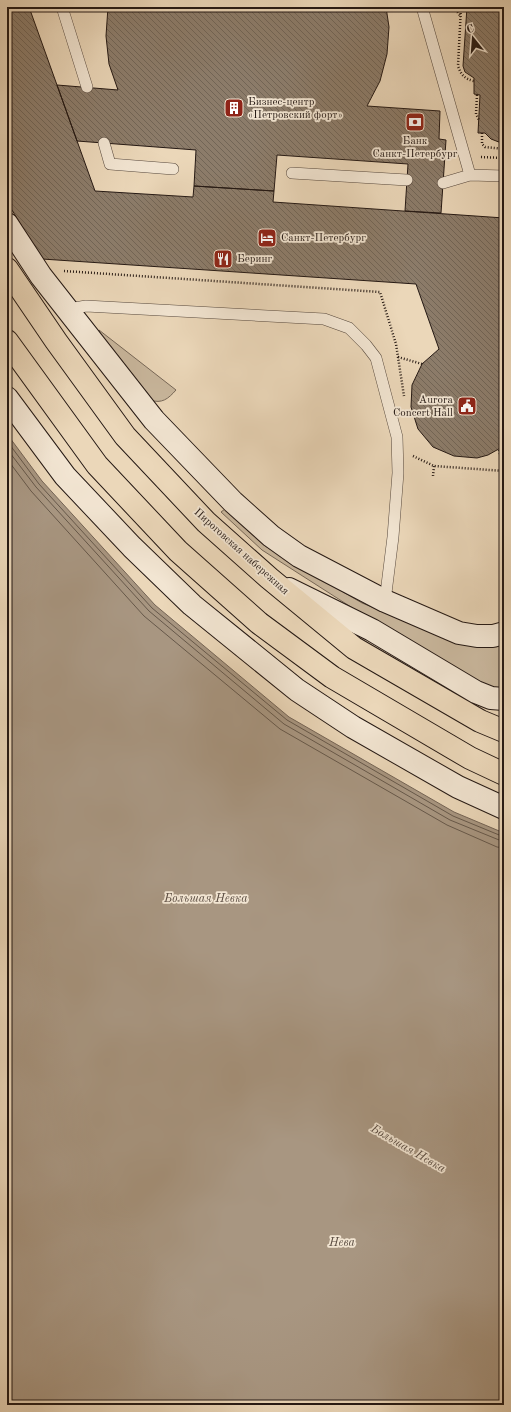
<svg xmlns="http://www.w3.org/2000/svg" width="511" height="1412" font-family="'Old Standard TT',serif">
	<defs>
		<pattern id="building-back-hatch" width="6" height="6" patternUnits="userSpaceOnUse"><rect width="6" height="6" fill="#8c7c6a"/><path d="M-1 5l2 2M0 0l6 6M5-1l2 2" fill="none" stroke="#726556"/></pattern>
	</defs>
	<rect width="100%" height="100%" fill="#ebd7b9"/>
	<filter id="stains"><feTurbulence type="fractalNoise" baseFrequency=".005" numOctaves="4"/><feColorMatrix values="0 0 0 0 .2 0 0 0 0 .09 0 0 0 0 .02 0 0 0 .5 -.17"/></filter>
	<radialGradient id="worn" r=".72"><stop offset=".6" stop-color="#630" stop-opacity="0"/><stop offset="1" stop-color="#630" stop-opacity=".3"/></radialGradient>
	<path fill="#c9b79d" stroke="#776858" d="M99,330L176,390C168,399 162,404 150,400L102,341Z
		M225,509L265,546L362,603L457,641L504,644V690H493L426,655L262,550L221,512Z"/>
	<path fill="#a89681" stroke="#746455" d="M7,434L42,481L155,605L289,717L454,812L504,833V1405H7Z"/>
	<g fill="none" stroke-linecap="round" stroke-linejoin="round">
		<path stroke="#66584a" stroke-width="1" d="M7,441L39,484L152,608L287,720L453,816L504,837
			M7,449L36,487L149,611L284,724L450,820L504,842
			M7,459L31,491L144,616L280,729L447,825L497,847L504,848"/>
	</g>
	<path fill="url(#building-back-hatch)" stroke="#251914" d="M7,7H29L95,191L193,197L194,186L274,191L273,202L504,218V446L488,455L477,458L454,456L433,447L418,429L411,407L412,385L422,364L439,349L416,284L42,259L7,202Z
		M108,7H386L389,27L387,54L380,81L367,106L440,111L439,139L446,140L441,213L405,211L408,164L277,155L274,191L194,186L196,150L77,141L57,85L118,90L109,64L106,36Z
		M467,7H504V144L491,139L485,133H478L480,95L474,94V78L465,72L463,66Z"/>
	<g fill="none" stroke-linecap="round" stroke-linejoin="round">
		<g stroke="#56483d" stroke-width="12">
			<path id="lane" d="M62,7L87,87
				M422,7L470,175
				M104,143L110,164L173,169
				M292,173L407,180
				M443,183L470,175L504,176
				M69,309L86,306L324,319L349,328L366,345L376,358L397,437L398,473L393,537L385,601"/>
		</g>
		<g stroke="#251914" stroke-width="24">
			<path id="secondary" d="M7,224L41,276L154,420L233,502L271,536L299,556L385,601L459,633L477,636H493L504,633
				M7,398L65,476L132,547L192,605L297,690L353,727L458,787L504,808
				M289,589L372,630L476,692L491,698L504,699"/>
		</g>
		<g stroke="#251914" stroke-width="24">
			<path id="primary" d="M7,269L56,341L125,436L206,522L269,578L354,648L480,721L504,731
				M7,341L97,465L178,551L259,623L332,677L470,758L504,774"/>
		</g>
		<path stroke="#251914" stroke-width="2.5" stroke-dasharray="1 2" stroke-linecap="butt" d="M454,7L461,17
			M461,7L458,66C461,75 465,79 474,81
			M477,95L476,114L479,120
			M482,133V144L485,147L504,149
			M481,157L504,158
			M64,271L380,292L396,344L404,396
			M398,357L422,364
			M499,450L504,471L503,480
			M413,456L434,466L504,471
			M433,476L434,466"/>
		<use href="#lane" stroke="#f2e5d2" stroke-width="11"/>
		<use href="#secondary" stroke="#f2e5d2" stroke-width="22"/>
		<use href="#primary" stroke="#ebd7b9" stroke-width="22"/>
	</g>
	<defs>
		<g id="building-square" transform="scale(1)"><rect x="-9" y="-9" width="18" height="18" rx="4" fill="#8f2418" stroke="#f2e5d2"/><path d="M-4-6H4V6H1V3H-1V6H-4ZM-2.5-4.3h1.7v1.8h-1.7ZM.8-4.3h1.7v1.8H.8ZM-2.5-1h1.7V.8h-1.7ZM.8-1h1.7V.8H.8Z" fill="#fff"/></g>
		<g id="bank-square" transform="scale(1)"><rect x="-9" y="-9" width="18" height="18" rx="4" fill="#8f2418" stroke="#f2e5d2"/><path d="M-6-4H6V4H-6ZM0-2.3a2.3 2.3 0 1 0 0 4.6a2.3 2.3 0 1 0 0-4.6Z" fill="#fff"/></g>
		<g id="hotel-square" transform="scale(1)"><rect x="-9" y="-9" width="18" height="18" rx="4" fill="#8f2418" stroke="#f2e5d2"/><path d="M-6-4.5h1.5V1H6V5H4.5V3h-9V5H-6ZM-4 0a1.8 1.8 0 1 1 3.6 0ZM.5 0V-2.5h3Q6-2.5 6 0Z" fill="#fff"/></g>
		<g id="restaurant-square" transform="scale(1)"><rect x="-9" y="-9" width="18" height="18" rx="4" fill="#8f2418" stroke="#f2e5d2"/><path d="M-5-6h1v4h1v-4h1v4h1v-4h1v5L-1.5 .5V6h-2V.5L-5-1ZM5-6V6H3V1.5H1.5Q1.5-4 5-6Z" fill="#fff"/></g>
		<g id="civic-square" transform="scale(1)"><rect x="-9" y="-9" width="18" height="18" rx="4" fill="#8f2418" stroke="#f2e5d2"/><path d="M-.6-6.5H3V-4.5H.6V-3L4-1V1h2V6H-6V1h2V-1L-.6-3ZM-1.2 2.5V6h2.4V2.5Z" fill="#fff"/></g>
	</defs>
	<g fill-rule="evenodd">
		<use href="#building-square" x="234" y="108"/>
		<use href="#bank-square" x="415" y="122"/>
		<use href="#hotel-square" x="267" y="238"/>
		<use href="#restaurant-square" x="223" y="259"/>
		<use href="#civic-square" x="467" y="406"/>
	</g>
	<g text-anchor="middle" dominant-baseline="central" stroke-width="3.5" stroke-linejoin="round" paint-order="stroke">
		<g font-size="11" fill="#251914" stroke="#f2e5d2" text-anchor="start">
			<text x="248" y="102">Бизнес-центр<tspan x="248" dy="13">«Петровский форт»</tspan></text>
			<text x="415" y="141" text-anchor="middle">Банк<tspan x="415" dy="13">Санкт-Петербург</tspan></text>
			<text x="281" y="238">Санкт-Петербург</text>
			<text x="237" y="259">Беринг</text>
			<text x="453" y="400" text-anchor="end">Aurora<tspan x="453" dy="13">Concert Hall</tspan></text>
		</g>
		<g font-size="11" fill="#251914" stroke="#f2e5d2">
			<text transform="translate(241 552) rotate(42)">Пироговская набережная</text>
		</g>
		<g font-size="12" font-style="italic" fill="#594b40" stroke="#f2e5d2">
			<text x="206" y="899">Большая Невка</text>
			<text transform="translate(408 1149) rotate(30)">Большая Невка</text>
			<text x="342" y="1243">Нева</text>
		</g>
	</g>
	<rect width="511" height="1412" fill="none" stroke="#ebd7b9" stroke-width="24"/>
	<rect x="8" y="8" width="495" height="1396" fill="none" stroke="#251914" stroke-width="2"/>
	<rect x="12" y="12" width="487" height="1388" fill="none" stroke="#251914"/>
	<g transform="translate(473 38) rotate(343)" stroke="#f2e5d2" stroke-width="3" paint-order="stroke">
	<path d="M0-3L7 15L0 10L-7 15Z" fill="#251914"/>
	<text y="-6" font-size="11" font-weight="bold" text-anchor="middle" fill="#251914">С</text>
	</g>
	<rect width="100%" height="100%" filter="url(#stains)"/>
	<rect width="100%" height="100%" fill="url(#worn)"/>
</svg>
